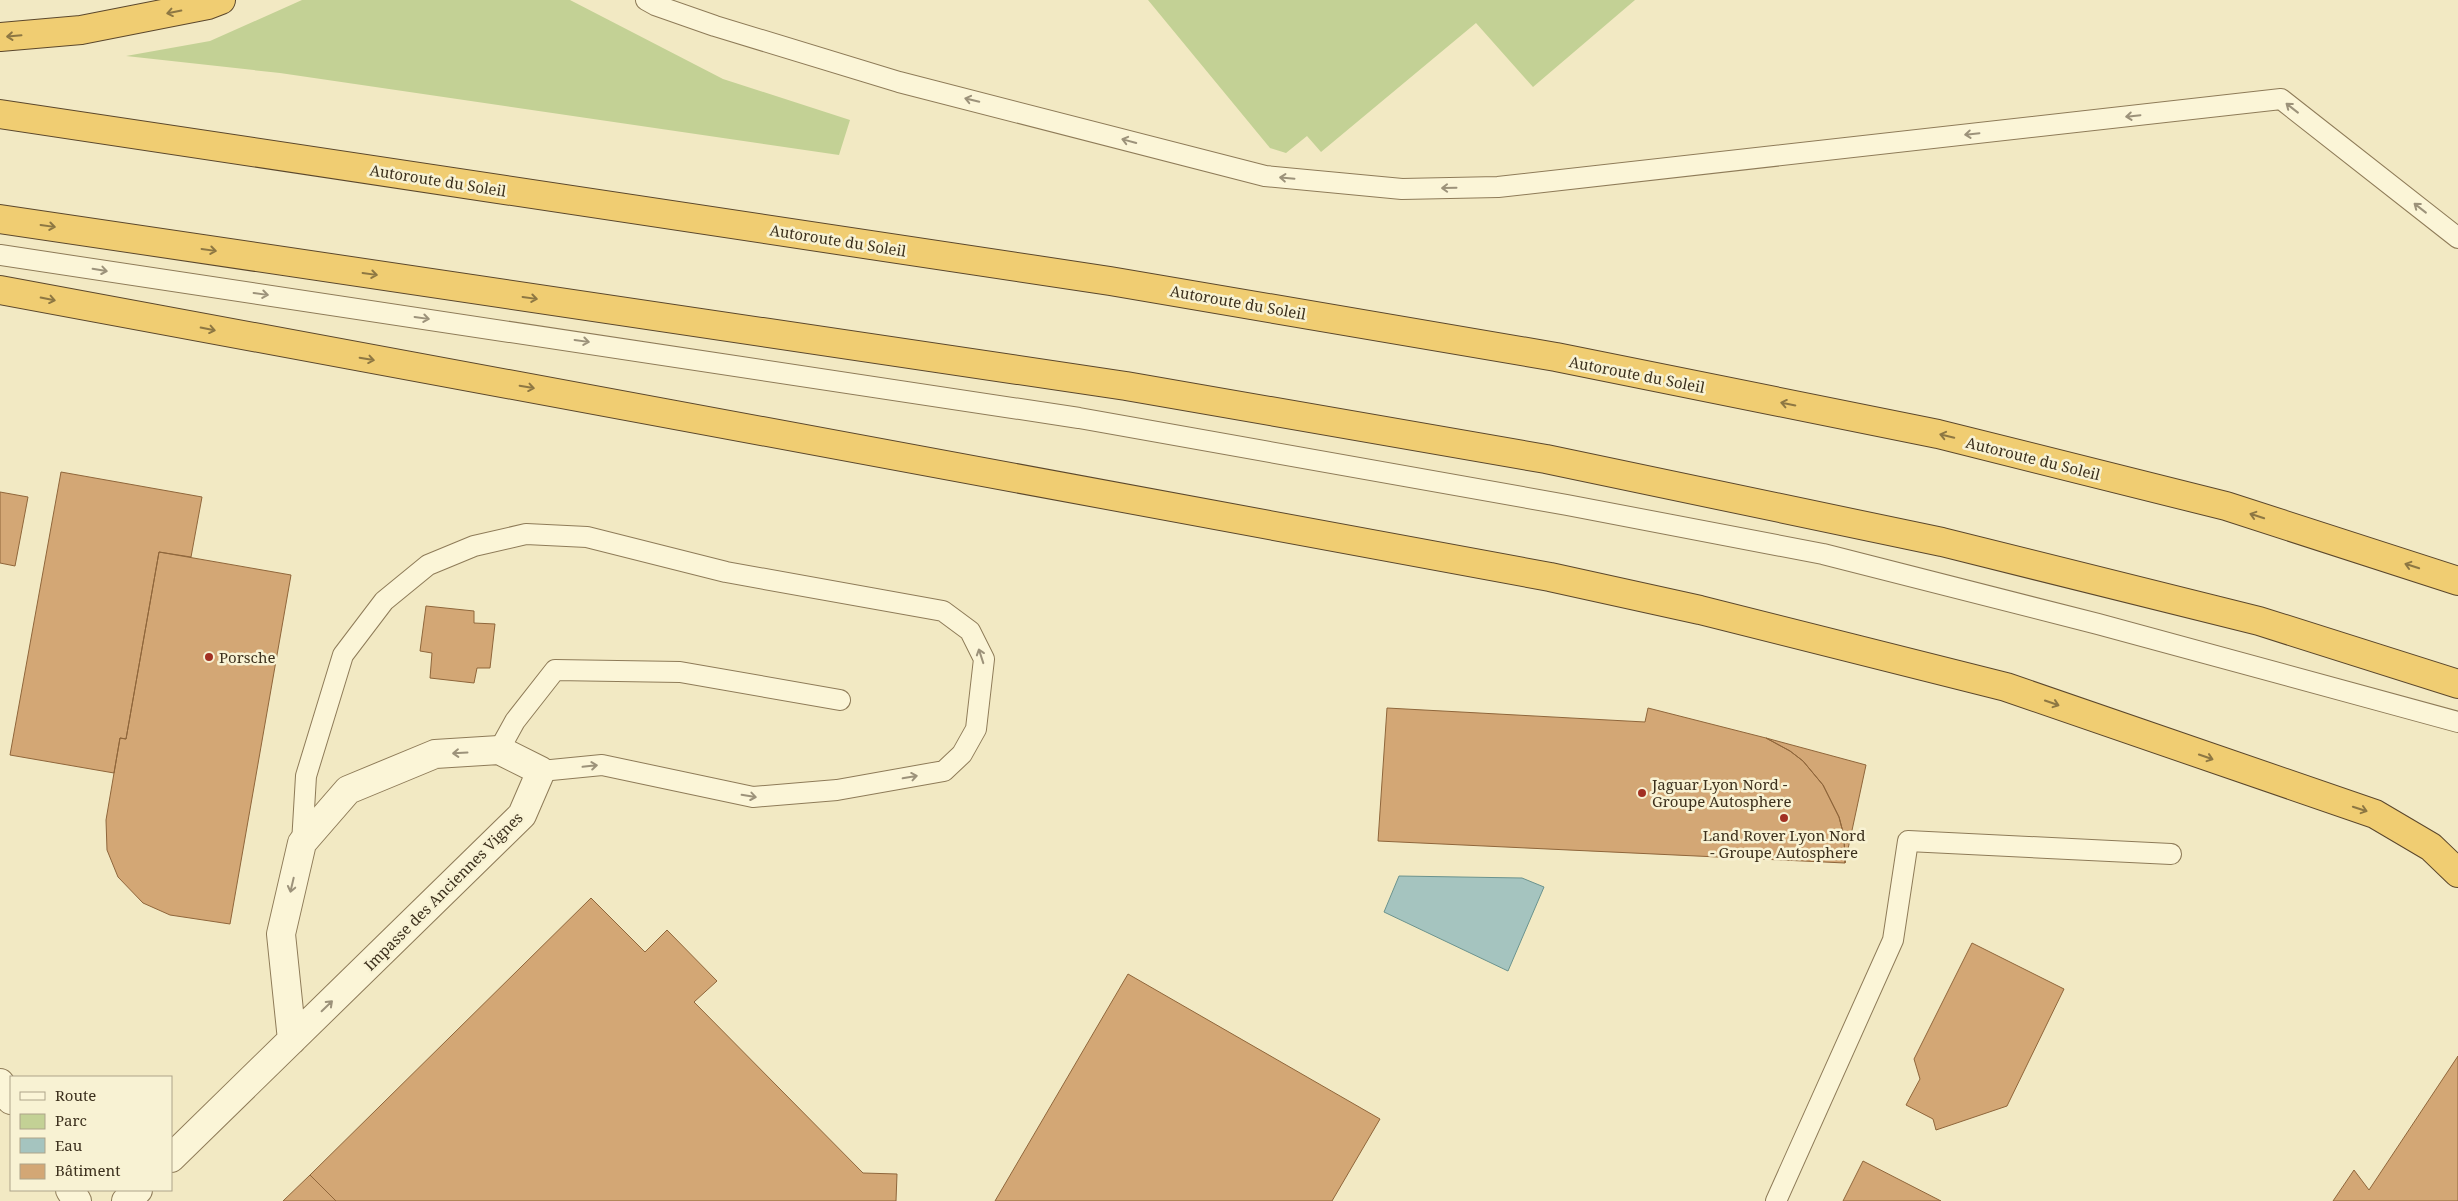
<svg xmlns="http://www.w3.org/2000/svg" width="2458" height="1201" font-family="'Noto Serif',serif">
	<rect width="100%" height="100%" fill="#f2e9c3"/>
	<path fill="#c3d195" d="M302,0H570L723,79L850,120L839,155L280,73L126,56L210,41Z
		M1148,0H1635L1533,87L1476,23L1321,152L1307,136L1286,153L1270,148Z"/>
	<path fill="#a5c4bf" stroke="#6b938e" d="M1399,876L1522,878L1544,887L1508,971L1384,912Z"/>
	<path fill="#d3a775" stroke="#8f663b" d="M61,472L202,497L191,557L159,552L126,739L120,738L114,773L10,755Z
		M0,492L28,497L15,566L0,563Z
		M159,552L291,575L230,924L170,915L143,903L118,877L107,850L106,820L120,738L126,739Z
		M426,606L474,611V623L495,624L490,668H477L474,683L430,678L432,653L420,651Z
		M1387,708L1645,722L1648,708L1766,738L1790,751L1803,761L1823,785L1839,817L1844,836L1845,863L1378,841Z
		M1766,738L1866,765L1845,863L1844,836L1839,817L1823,785L1803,761L1790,751Z
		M591,898L645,952L667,930L717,981L694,1002L863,1173L897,1174L896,1201H336L310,1175Z
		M1972,943L2064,989L2007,1106L1936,1130L1933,1119L1906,1105L1920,1079L1914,1059Z
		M1128,974L1380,1119L1332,1201H995Z
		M2458,1056V1201H2333L2354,1170L2369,1190Z
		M1863,1161L1941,1201H1843Z
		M310,1175L336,1201H283Z"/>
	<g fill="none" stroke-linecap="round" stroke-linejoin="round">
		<g stroke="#8e7b58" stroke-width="22">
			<path id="service" d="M646,0L655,5L715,26L899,82L1265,176L1402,189L1498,187L2281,99L2458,238
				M0,255L1079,418L1567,505L1823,554L2098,624L2458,722
				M499,750L515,721L555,670L680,672L840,700
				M302,843L306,776L343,655L384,601L428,565L474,546L526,534L587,537L726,572L943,611L970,631L984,659L976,729L962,754L944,771L837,790L753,797L602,765L541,771
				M1776,1201L1893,940L1908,841L2171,854"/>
		</g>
		<g stroke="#8e7b58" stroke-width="30">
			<path id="minor" d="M0,1083L11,1100
				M171,1158L522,815L541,771L499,750L435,754L348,790L302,843L281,934L292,1040
				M70,1190L77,1201
				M126,1201L138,1190"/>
		</g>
		<g stroke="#5b472c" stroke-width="30">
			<path id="trunk" d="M0,37L81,30L208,5L221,0
				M0,114L1110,281L1556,357L1938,434L2226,506L2458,581
				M0,219L1126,386L1546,459L1942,542L2259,621L2458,684
				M0,290L1550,577L1700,610L2006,687L2375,814L2431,847L2458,873"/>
		</g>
		<use href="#service" stroke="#fbf5d7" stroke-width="20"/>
		<use href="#minor" stroke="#fbf5d7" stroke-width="28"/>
		<use href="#trunk" stroke="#f0cd72" stroke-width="28"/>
	</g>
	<defs><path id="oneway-shaft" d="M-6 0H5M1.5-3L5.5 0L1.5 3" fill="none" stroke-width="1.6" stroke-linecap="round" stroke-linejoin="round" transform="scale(1.25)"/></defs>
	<g stroke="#8d7743">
		<use href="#oneway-shaft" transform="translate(174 12) rotate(169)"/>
		<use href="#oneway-shaft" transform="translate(14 36) rotate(175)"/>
		<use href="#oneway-shaft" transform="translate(48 226) rotate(8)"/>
		<use href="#oneway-shaft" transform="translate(209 250) rotate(8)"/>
		<use href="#oneway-shaft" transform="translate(370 274) rotate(8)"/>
		<use href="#oneway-shaft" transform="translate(530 298) rotate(8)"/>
		<use href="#oneway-shaft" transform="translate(48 299) rotate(11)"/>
		<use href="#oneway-shaft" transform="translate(208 329) rotate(11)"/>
		<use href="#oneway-shaft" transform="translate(367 359) rotate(10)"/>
		<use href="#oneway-shaft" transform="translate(527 387) rotate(10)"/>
		<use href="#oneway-shaft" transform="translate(1788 404) rotate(-169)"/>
		<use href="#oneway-shaft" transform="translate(1947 436) rotate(-166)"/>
		<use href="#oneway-shaft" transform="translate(2257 516) rotate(-162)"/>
		<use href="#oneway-shaft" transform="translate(2412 566) rotate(-162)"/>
		<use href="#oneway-shaft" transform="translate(2052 703) rotate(19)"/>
		<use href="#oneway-shaft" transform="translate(2206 757) rotate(19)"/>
		<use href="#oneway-shaft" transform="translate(2360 809) rotate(18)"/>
	</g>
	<g stroke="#9c927a">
		<use href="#oneway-shaft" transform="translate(972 100) rotate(-166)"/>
		<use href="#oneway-shaft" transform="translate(2292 108) rotate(-142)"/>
		<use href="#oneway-shaft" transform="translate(2133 116) rotate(174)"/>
		<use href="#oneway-shaft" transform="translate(1972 134) rotate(174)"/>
		<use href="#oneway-shaft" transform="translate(1129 141) rotate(-165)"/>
		<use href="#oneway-shaft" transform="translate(1287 178) rotate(-175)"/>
		<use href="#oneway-shaft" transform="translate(1449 188) rotate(179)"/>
		<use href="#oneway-shaft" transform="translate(2420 208) rotate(-142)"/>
		<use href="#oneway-shaft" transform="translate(100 270) rotate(9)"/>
		<use href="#oneway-shaft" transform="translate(261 294) rotate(8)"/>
		<use href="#oneway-shaft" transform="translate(422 318) rotate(8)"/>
		<use href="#oneway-shaft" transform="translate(582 341) rotate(8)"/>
		<use href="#oneway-shaft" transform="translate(981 656) rotate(-108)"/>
		<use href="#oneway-shaft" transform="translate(460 753) rotate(177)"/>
		<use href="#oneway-shaft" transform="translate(590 766) rotate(-6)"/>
		<use href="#oneway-shaft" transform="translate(910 777) rotate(-10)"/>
		<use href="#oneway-shaft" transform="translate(749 796) rotate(9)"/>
		<use href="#oneway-shaft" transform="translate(292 885) rotate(103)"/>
		<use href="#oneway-shaft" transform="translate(327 1006) rotate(-44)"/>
	</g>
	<g fill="#a23023" stroke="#f8f2d3" stroke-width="2">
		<circle cx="209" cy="657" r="5"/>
		<circle cx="1642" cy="793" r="5"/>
		<circle cx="1784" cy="818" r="5"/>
	</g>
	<g text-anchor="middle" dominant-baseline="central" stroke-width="5" stroke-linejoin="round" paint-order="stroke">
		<g font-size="15" fill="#3c301d" stroke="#f8f2d3">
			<text transform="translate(438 180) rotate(9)">Autoroute du Soleil</text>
			<text transform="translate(838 240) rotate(9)">Autoroute du Soleil</text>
			<text transform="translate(1238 302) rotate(10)">Autoroute du Soleil</text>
			<text transform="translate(1637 374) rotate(11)">Autoroute du Soleil</text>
			<text transform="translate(2033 458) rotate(14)">Autoroute du Soleil</text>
			<text transform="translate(443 891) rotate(-45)">Impasse des Anciennes Vignes</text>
		</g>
		<g font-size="15" fill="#3c301d" stroke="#f8f2d3" text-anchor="start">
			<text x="219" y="657">Porsche</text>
			<text x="1652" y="784">Jaguar Lyon Nord -<tspan x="1652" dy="17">Groupe Autosphere</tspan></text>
			<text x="1784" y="835" text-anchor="middle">Land Rover Lyon Nord<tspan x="1784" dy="17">- Groupe Autosphere</tspan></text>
		</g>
	</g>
	<rect x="10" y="1076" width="162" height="115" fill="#f8f2d3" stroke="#ada48a"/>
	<rect x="20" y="1092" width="25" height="8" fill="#fbf5d7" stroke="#ada48a"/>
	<text x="55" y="1101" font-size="15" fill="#3c301d">Route</text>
	<rect x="20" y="1114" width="25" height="15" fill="#c3d195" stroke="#ada48a"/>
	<text x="55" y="1126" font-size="15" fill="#3c301d">Parc</text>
	<rect x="20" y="1138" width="25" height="15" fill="#a5c4bf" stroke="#ada48a"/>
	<text x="55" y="1151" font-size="15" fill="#3c301d">Eau</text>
	<rect x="20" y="1164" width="25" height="15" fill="#d3a775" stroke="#ada48a"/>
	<text x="55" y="1176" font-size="15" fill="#3c301d">Bâtiment</text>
</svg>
